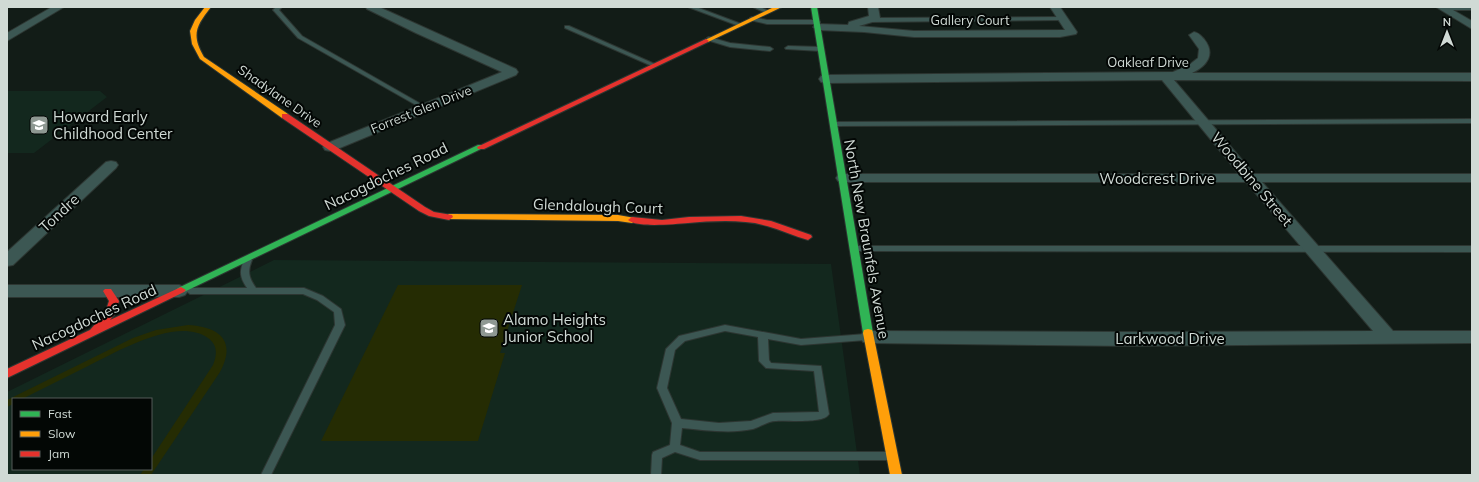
<svg xmlns="http://www.w3.org/2000/svg" width="1479" height="482" font-family="Mulish,sans-serif">
	<rect width="100%" height="100%" fill="#121c17"/>
	<path fill="#13281e" fill-rule="evenodd" d="M7,91H100L107,97L34,153H7Z
		M274,260L831,264L860,475H7V392ZM13,399H151V469H13Z"/>
	<path fill="#252c03" d="M398,285H522L500,353H505L478,441H321Z
		M188,325C219,327 237,340 220,372L151,475H140L144,469H151V459L213,365C217,355 218,345 208,338C177,316 117,352 88,366C66,377 44,388 22,399H13V404L7,407V400L133,338L156,330Z"/>
	<g fill="none" stroke-linecap="round" stroke-linejoin="round">
		<g stroke="#2d3632" stroke-width="2">
			<path id="lane" d="M276,7H282L279,10L302,36L428,108L425,110L423,109L298,38L274,11L273,10Z
				M688,7H696L744,25L739,26Z
				M753,7H760L771,12L766,13Z
				M752,17L767,20H817L820,22L817,24H767L750,20V18Z
				M1063,17L1065,18V20L869,22L866,20L869,18Z
				M565,26H569L657,65L652,66L565,28Z
				M709,37L730,43L770,47L773,49L770,51L730,47L707,40V38Z
				M788,46L821,47L824,49L821,51L786,49L785,48Z
				M1472,119V123L833,126L830,124L833,122Z
				M855,246H1472V252L852,251L851,249Z
				M248,257L252,260C247,272 249,278 256,288H304L323,296L341,309L345,325L271,475H261L335,325L334,312L317,300L303,294H190L186,291L190,288H247C240,278 239,272 244,260Z
				M725,325L801,339L866,334L869,335L871,337L869,339L866,340L801,345L768,339L769,360L771,363L821,366L829,414C824,424 787,420 776,421C768,421 760,427 753,429C730,434 705,430 682,428L680,445L700,452H889L893,453L894,456L893,459L889,460H700L675,452L662,458L661,475H651L652,455L653,452L670,445L672,423L657,388L666,349L679,336ZM725,331L758,337L759,361L766,368L814,371L819,412L773,413L751,421L719,423L681,419L667,388L675,350L685,341Z"/>
		</g>
		<g stroke="#2d3632" stroke-width="2">
			<path id="street" d="M52,7H64L7,41V33Z
				M366,7H379L516,69L518,72L516,75L335,150L330,151L325,150L323,147L325,144L502,72L416,33L367,9Z
				M868,7H878L880,18L879,20L859,26L914,31L1065,30L1050,7H1060L1077,32L1076,34L1060,37H914L864,32L818,30L813,27L818,24L848,25L849,22L869,16Z
				M1436,7H1472V10H1453L1472,21V29Z
				M1194,32C1199,33 1201,36 1204,39C1216,54 1207,66 1192,73H1472V81L1174,80L1254,174H1472V182H1262L1393,331H1472V343L1131,346L869,343L863,342L860,337L863,332L869,331L1131,332L1373,331L1246,182H843L838,181L836,178L838,175L843,174H1239L1162,80L825,83L821,82L819,79L821,76L825,75L1173,72L1189,65L1198,58L1199,49L1189,35Z
				M111,161L116,162L118,165L116,168L13,265L7,266V252L106,162Z
				M7,285H179L185,287L188,291L185,295L179,297H7Z"/>
		</g>
		<g stroke="#2d3632" stroke-width="2">
			<path id="fast" d="M811,7H817L873,333L872,336H864L863,333Z
				M478,145H484L485,147L184,292H178L176,290L178,288Z"/>
		</g>
		<g stroke="#2d3632" stroke-width="2">
			<path id="slow" d="M205,7H211C196,26 191,35 204,57L288,114V118H282L200,59L192,44L190,31L195,20Z
				M774,7H782L708,42L703,41Z
				M449,214L618,215L635,218L636,220L632,223L618,221L446,219L445,217Z
				M868,329L872,330L873,333L902,475H890L863,333L864,330Z"/>
		</g>
		<g stroke="#2d3632" stroke-width="2">
			<path id="jam" d="M706,39L709,41L708,42L484,149H478L477,147Z
				M282,114H288L425,207L434,212L452,215L453,217L449,220L429,216L419,211L282,118Z
				M741,216L771,221L811,235L812,237L808,240C794,236 781,230 767,226C744,219 712,221 688,223C675,224 636,228 628,220L632,217L662,220L689,217Z
				M181,287L186,290L184,292L7,378V369L90,330L105,313L109,301L103,291L105,289H111L119,301L115,314L110,320Z"/>
		</g>
		<use href="#lane" fill="#3c5753" fill-rule="evenodd"/>
		<use href="#street" fill="#3c5753" fill-rule="evenodd"/>
		<use href="#fast" fill="#30b455" fill-rule="evenodd"/>
		<use href="#slow" fill="#ff9f0a" fill-rule="evenodd"/>
		<use href="#jam" fill="#e5322d" fill-rule="evenodd"/>
	</g>
	<defs>
		<g id="school-square" transform="scale(1)"><rect x="-9" y="-9" width="18" height="18" rx="4" fill="#8e9892" stroke="#030705"/><path d="M0-5L7-2L0 1L-7-2ZM-4 1L0 2.5L4 1V4Q0 6-4 4Z" fill="#fff"/></g>
	</defs>
	<g fill-rule="evenodd">
		<use href="#school-square" x="39" y="125"/>
		<use href="#school-square" x="489" y="328"/>
	</g>
	<g text-anchor="middle" dominant-baseline="central" stroke-width="4" stroke-linejoin="round" paint-order="stroke">
		<g font-size="13" fill="#d0dad5" stroke="#030705">
			<text x="970" y="20">Gallery Court</text>
			<text x="1148" y="62">Oakleaf Drive</text>
			<text transform="translate(280 96) rotate(35)">Shadylane Drive</text>
			<text transform="translate(421 109) rotate(-22)">Forrest Glen Drive</text>
		</g>
		<g font-size="15" fill="#d0dad5" stroke="#030705" text-anchor="start">
			<text x="53" y="116">Howard Early<tspan x="53" dy="17">Childhood Center</tspan></text>
			<text x="503" y="319">Alamo Heights<tspan x="503" dy="17">Junior School</tspan></text>
		</g>
		<g font-size="15" fill="#d0dad5" stroke="#030705">
			<text transform="translate(386 176) rotate(-26)">Nacogdoches Road</text>
			<text x="1157" y="178">Woodcrest Drive</text>
			<text transform="translate(1252 179) rotate(50)">Woodbine Street</text>
			<text transform="translate(598 206) rotate(2)">Glendalough Court</text>
			<text transform="translate(59 213) rotate(-43)">Tondre</text>
			<text transform="translate(867 239) rotate(80)">North New Braunfels Avenue</text>
			<text transform="translate(94 317) rotate(-25)">Nacogdoches Road</text>
			<text x="1170" y="338">Larkwood Drive</text>
		</g>
	</g>
	<rect width="1479" height="482" fill="none" stroke="#d0dad5" stroke-width="16"/>
	<rect x="12" y="398" width="140" height="72" fill="#030705" stroke="#555b58"/>
	<rect x="20" y="411" width="20" height="6" fill="#30b455" stroke="#555b58"/>
	<text x="48" y="418" font-size="12" fill="#d0dad5">Fast</text>
	<rect x="20" y="431" width="20" height="6" fill="#ff9f0a" stroke="#555b58"/>
	<text x="48" y="438" font-size="12" fill="#d0dad5">Slow</text>
	<rect x="20" y="451" width="20" height="6" fill="#e5322d" stroke="#555b58"/>
	<text x="48" y="458" font-size="12" fill="#d0dad5">Jam</text>
	<g transform="translate(1447 32)" stroke="#030705" stroke-width="3" paint-order="stroke">
	<path d="M0-3L7 15L0 10L-7 15Z" fill="#d0dad5"/>
	<text y="-6" font-size="11" font-weight="bold" text-anchor="middle" fill="#d0dad5">N</text>
	</g>
</svg>
